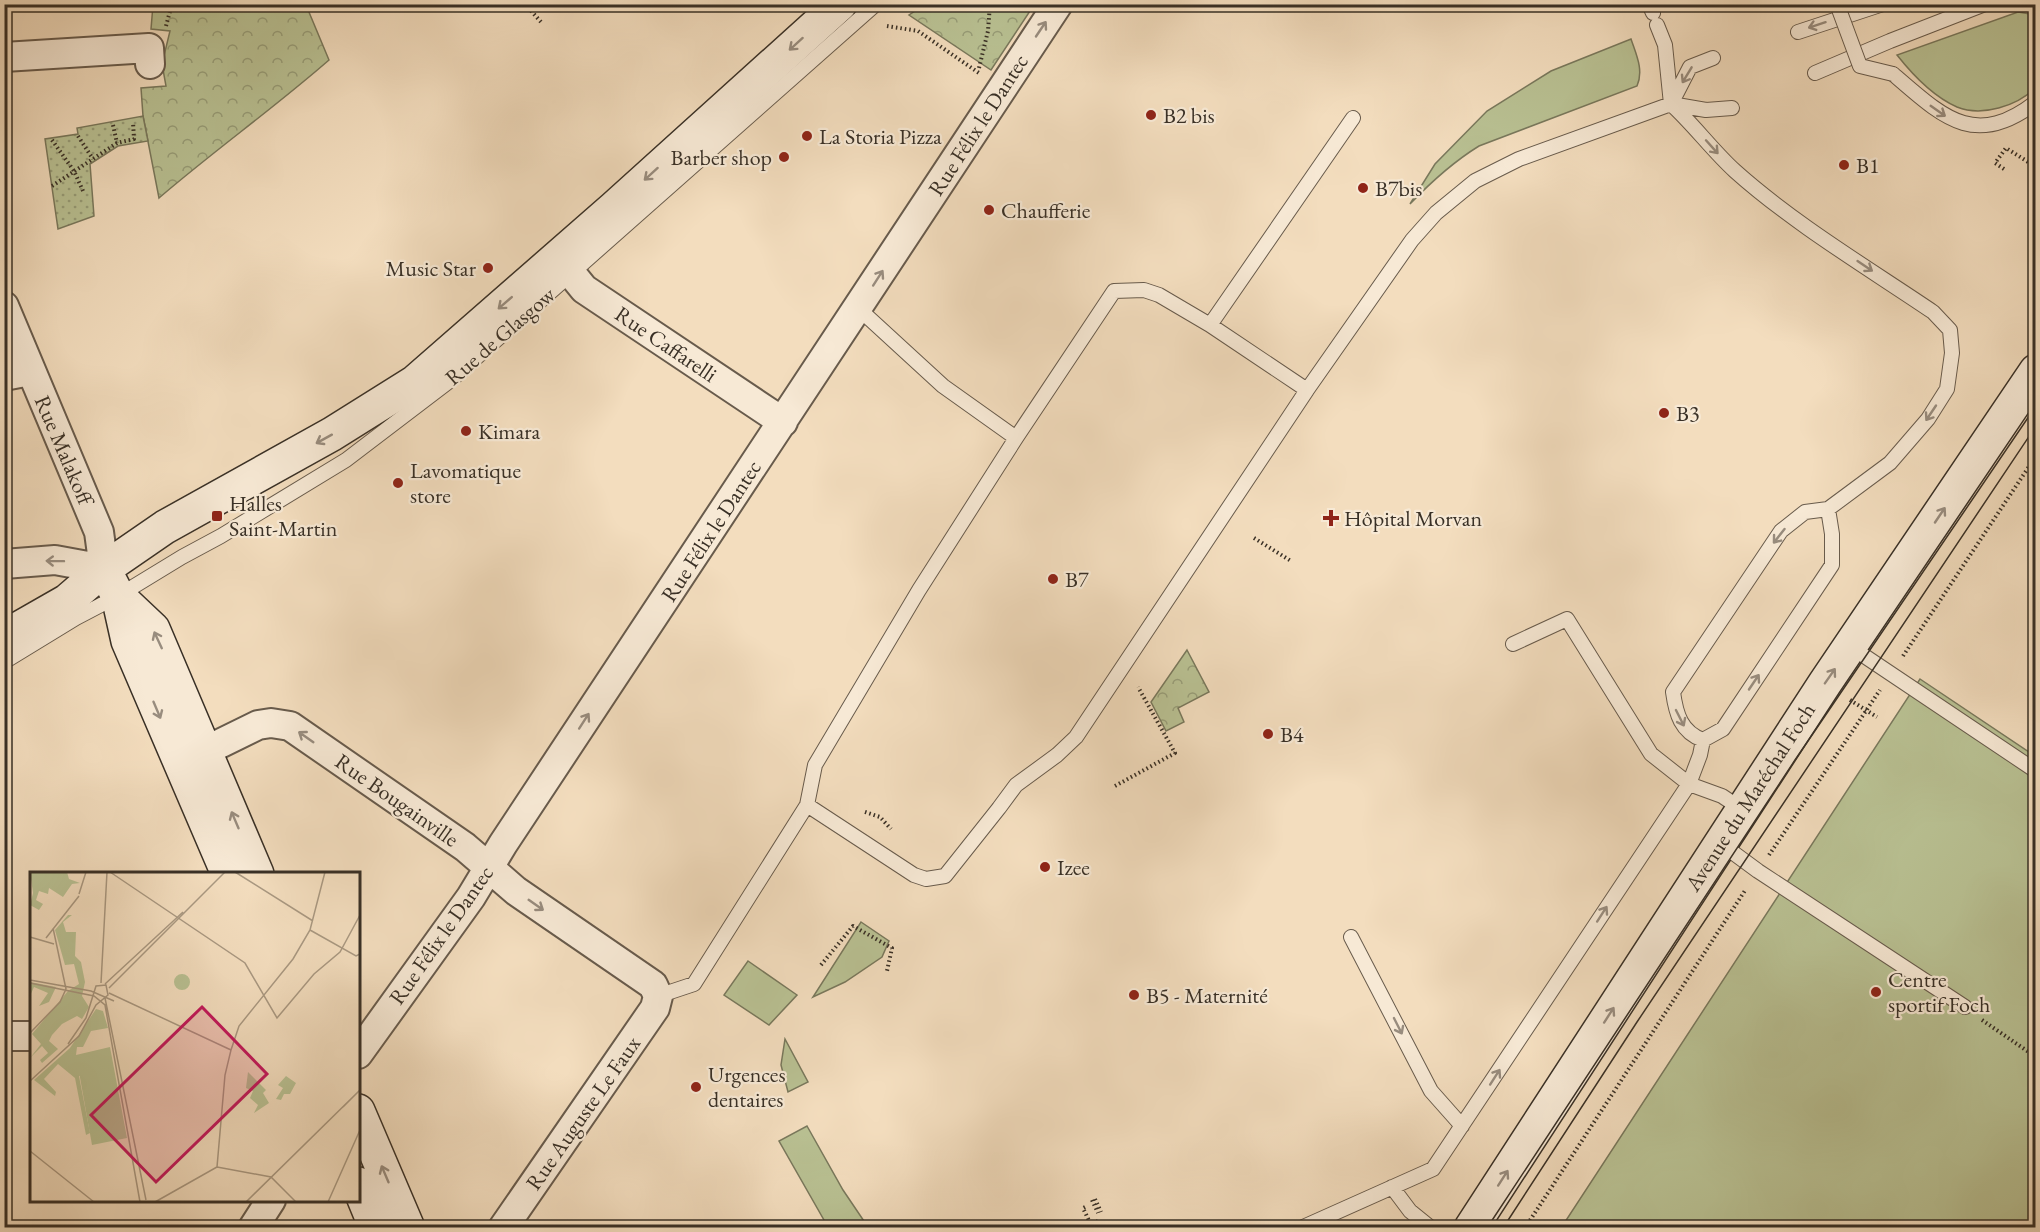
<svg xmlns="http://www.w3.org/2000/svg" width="2040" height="1232" viewBox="0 0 2040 1232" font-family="'EB Garamond',serif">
<defs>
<pattern id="forest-crowns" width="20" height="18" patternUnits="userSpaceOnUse" patternTransform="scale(1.5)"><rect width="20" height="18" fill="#b9c193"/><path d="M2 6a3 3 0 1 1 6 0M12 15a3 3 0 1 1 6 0" fill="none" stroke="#979d78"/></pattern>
<pattern id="garden-dots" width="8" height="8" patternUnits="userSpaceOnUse" patternTransform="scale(1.5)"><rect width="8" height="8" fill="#b9c193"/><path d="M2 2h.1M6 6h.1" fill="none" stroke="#979d78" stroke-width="1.8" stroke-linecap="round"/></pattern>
</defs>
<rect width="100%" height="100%" fill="#f3ddbe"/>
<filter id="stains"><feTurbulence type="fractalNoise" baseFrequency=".00333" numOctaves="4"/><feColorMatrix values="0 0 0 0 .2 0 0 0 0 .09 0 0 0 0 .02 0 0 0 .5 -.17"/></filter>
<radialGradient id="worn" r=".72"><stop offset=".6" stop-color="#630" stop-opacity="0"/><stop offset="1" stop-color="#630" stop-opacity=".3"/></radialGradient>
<path fill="#b9c193" stroke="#79785c" stroke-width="1.5" d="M2018,12l12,2 5,4v70c-18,18 -53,29 -78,19 -23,-10 -45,-33 -60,-52z
M1631,39c5,15 13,31 6,47l-158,60c-26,16 -47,35 -69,58l25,-40 52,-53 64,-40z
M1920,679l115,77v471l-474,1z
M861,922l28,19 -7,16 -37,25 -32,15z
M748,961l49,34 -28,30 -45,-30z
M785,1039l23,43 -20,10 -7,-27z
M807,1126l36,64 25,37h-40l-49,-86z"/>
<path fill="url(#forest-crowns)" stroke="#79785c" stroke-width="1.5" d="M153,5h153l23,55c-55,48 -114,90 -170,138l-16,-82 -2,-28 25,-2 -4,-22 8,-33 -19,-2z
M924,5v-1l110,1 -43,65 -82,-55z
M1187,650l22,42 -31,16 6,14 -18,9 -15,-29z"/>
<path fill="url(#garden-dots)" stroke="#79785c" stroke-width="1.5" d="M143,116l5,25 -30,5 -28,18 4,52 -36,13 -13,-90 33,-5 -1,-6z"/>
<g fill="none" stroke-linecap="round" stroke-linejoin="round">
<g stroke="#685b4c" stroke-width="16">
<path id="lane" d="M1649,4l4,9
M1657,25l8,20 6,59c23,21 41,46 64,67 58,52 133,97 198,141l17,18 2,23 -5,36 -19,30 -38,44 -62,46 -23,3 -24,19 -108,161c3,22 8,40 30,48
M1798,32l85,-28
M1815,73l75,-32 95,-37
M1893,74c49,42 81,76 143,28
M1671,104l19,-37 23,-9
M858,308l85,78 73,52
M1210,325l143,-207
M1513,644l54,-25 84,135 38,30 33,12 21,14
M1851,647l185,124
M4,662l72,-44 42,-22 64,-39 39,-21 125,-76 105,-80 425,-376
M807,805l107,70 12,4 19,-3 54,-68 17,-23 41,-30 19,-18 231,-347 105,-150 24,-27 39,-32 44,-22 152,-55 35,6 26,-2
M1720,843l38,28 207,136
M1351,937l80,154 31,35
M658,996l36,-12 113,-179 8,-40 104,-175 97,-152 98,-147 30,-1 15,5 51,30 97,65
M1392,1187l18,24 21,17
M1301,1228l132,-59 256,-385 11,-29 3,-15 20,-11 109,-164v-31l-4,-25"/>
</g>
<g stroke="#685b4c" stroke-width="32">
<path id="street" d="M4,57l145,-9 1,16
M558,257l26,32 199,133
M4,306l95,226 5,37 -49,-9 -51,4
M4,376l26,-5
M205,751l53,-26 13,-2 19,3 175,121 51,44 137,94 5,11 -3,12 -152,220
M4,1036h28
M358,1054l113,-157 32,-53 555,-840
M253,1228l18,-28"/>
</g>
<g stroke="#393026" stroke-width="36">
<path id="secondary" d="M104,569l14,27 10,45 100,233
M118,596l35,33 104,245
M4,637l63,-36 37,-32 61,-42 167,-93 83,-52 199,-174 226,-204
M358,1111l50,117
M358,1184l18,44
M1471,1228l354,-545 211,-312"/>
</g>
<path stroke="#393026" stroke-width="4" stroke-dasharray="1.5 3" stroke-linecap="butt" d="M525,4l16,18
M166,26l6,-22
M887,26l31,5 61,42
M979,68l9,-37 2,-27
M113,125l4,18
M78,136l15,23
M52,140l22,31 9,20
M2004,169l-9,-6 11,-15 30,19
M52,186l65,-43 17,-4 -1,-17
M1254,538l37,23
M1903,656l133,-200
M1850,700l27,17
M1115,786l60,-33 -37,-66
M865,812l15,5 11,12
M1769,855l111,-165
M821,965l32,-39 39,22 -5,23
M1982,1020l54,37
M1095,1199l6,13
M1092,1200l6,13
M1085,1207l-2,1 8,17
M1085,1228l13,-7
M1525,1228l221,-339"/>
<use href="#lane" stroke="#f7e9d5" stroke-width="14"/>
<use href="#street" stroke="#f7e9d5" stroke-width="28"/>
<use href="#secondary" stroke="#f7e9d5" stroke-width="33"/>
<path stroke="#393026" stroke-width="1.5" d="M1487,1228l308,-468 241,-354
M1503,1228l134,-206 399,-596"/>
<g stroke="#685b4c" stroke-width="16" stroke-linecap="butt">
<path id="lane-bridge" d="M1837,4l23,62 33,8"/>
</g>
<use href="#lane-bridge" stroke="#f7e9d5" stroke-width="14"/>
</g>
<defs><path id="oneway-shaft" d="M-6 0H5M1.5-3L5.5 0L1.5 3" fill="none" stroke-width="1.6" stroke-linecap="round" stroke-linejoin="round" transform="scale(1.5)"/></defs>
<g stroke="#988c7e">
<use href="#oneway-shaft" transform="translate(1817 25) rotate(162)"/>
<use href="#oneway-shaft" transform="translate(1041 29) rotate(-56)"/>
<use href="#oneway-shaft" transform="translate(796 44) rotate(138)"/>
<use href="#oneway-shaft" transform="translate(1687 75) rotate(121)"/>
<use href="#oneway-shaft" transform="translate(1938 111) rotate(35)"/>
<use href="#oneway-shaft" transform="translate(1712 147) rotate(48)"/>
<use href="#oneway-shaft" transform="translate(651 174) rotate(138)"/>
<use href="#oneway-shaft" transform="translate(1865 266) rotate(34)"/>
<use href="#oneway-shaft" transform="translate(878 278) rotate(-57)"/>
<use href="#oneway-shaft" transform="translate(505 303) rotate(139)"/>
<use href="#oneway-shaft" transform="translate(1931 413) rotate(124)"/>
<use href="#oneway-shaft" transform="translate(324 439) rotate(151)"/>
<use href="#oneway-shaft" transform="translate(1940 515) rotate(-56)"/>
<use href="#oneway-shaft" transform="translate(1779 536) rotate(128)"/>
<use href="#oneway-shaft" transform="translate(55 561) rotate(-179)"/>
<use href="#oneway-shaft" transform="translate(158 640) rotate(-115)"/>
<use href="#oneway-shaft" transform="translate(1830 676) rotate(-55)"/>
<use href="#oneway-shaft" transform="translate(1754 682) rotate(-56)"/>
<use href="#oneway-shaft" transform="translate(157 710) rotate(67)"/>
<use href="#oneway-shaft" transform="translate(1680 718) rotate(63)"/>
<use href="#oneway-shaft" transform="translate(584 721) rotate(-57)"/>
<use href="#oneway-shaft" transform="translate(306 737) rotate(-145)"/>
<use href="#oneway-shaft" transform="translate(235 820) rotate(-113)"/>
<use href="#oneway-shaft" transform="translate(536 905) rotate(35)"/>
<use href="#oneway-shaft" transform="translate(1602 914) rotate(-57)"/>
<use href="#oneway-shaft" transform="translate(1609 1015) rotate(-57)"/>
<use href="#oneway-shaft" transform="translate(1398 1026) rotate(63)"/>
<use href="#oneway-shaft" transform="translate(1495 1077) rotate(-57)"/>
<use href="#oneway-shaft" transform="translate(385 1174) rotate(-113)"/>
<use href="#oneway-shaft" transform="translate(1503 1178) rotate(-57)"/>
</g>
<g fill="#8f2418" stroke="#f7e9d5" stroke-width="2">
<circle cx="1151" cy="115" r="6"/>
<circle cx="807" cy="136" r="6"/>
<circle cx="784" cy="157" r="6"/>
<circle cx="1844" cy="165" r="6"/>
<circle cx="1363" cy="188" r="6"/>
<circle cx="989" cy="210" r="6"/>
<circle cx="488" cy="268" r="6"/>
<circle cx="1664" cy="413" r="6"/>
<circle cx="466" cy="431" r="6"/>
<circle cx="398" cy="483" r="6"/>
<rect x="211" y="510" width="12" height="12" rx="3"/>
<path d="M1328 509h6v6h6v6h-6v6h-6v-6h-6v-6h6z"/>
<circle cx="1053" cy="579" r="6"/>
<circle cx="1268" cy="734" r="6"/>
<circle cx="1045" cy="867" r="6"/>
<circle cx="1876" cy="992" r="6"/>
<circle cx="1134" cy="995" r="6"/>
<circle cx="696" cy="1087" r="6"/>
</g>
<g text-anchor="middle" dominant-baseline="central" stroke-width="4.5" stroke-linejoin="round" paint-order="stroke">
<g font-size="22" fill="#393026" stroke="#f7e9d5" text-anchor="start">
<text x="1163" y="115">B2 bis</text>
<text x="819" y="136">La Storia Pizza</text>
<text x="772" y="157" text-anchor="end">Barber shop</text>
<text x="1856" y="165">B1</text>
<text x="1375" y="188">B7bis</text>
<text x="1001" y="210">Chaufferie</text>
<text x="476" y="268" text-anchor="end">Music Star</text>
<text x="1676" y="413">B3</text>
<text x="478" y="431">Kimara</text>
<text x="410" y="470">Lavomatique<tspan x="410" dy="25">store</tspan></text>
<text x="229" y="503">Halles<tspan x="229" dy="25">Saint-Martin</tspan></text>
<text x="1344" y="518">Hôpital Morvan</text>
<text x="1065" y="579">B7</text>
<text x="1280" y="734">B4</text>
<text x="1057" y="867">Izee</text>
<text x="1888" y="979">Centre<tspan x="1888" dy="25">sportif Foch</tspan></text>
<text x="1146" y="995">B5 - Maternité</text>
<text x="708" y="1074">Urgences<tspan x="708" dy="25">dentaires</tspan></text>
</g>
<g font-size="22" fill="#393026" stroke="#f7e9d5">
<text transform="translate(978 125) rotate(-57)">Rue Félix le Dantec</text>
<text transform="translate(500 336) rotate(-41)">Rue de Glasgow</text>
<text transform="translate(666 344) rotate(34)">Rue Caffarelli</text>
<text transform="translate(64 450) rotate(67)">Rue Malakoff</text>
<text transform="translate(711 531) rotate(-57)">Rue Félix le Dantec</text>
<text transform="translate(1750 797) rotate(-57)">Avenue du Maréchal Foch</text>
<text transform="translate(397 800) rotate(35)">Rue Bougainville</text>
<text transform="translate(441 935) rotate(-55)">Rue Félix le Dantec</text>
<text transform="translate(583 1113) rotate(-55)">Rue Auguste Le Faux</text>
</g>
</g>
<g transform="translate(30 872)">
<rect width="330" height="330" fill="#f3ddbe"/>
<path d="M80,175l17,91 -35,7 -16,-90z" fill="#b9c193"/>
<path d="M0,0h37l2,7 11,4 -8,1 -9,13 -14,-9 -1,6 -9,-3 -3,9 7,4 -4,6 -9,-5 3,-12zM38,43h4l-9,7 3,10h10l-1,24 6,6 4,20 -3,14 7,11 -7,12 -5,-3 -15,8 -10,11 -3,6 9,8 -16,14 -2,-3 8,-7 -6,-7 -12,12 11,-14 -9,-10 36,-43 11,-7 -5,-20 -9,1 -10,-35zM144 110a8 8 0 1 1 16 0a8 8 0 1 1-16 0ZM0,110l26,5 -7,15 -10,4 9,-13 -14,-6 -4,9zM66,137l7,2 5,17 -17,3 -8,16h-6l-1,8 8,6 -1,14 -4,1 11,57 -4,2 -11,-57 -17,-14 -14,15 12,13 -1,4 -21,-16 36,-32zM218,200l18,18 -3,3 6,10 -15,10 4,-8 -8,-7 3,-7 -7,-3zM256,204l10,7 -6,11h-6l-3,6 -5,-1 7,-11 -5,-3z" fill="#b9c193"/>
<path fill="none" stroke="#a99881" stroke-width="1.5" d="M80,0l135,91 32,55 37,-44 26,-22 20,-37M205,0l78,49M49,22l7,-22M280,58l46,26 4,-2M0,65l24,7M16,66l33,-42M0,108l61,11 23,10M0,111l64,13 11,9 35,197M71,111l6,-111M75,112l78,-72M79,116l116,-116M79,121l122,57 -6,25 -8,92 -62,35M75,126l41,202M0,161l30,-31 6,-13 -13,-61M201,178l8,-24 54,-67 17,-29 15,-58M0,209l49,-45 17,-31 12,-10 -2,-10 -10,1 -10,32 -18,26M313,235l17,-17M0,279l64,51M187,295l54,10 25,25M216,330l114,-112M298,330l32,-72"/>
<path fill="#c2185b" fill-opacity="0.15" stroke="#c2185b" stroke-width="3" d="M172,135l65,67 -111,108 -65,-67z"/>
<rect width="330" height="330" fill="none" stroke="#393026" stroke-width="3"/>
</g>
<rect width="2040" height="1232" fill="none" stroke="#f3ddbe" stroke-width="24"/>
<rect x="6" y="6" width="2028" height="1220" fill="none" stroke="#393026" stroke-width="3"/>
<rect x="12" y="12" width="2016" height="1208" fill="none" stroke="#393026" stroke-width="1.5"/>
<rect width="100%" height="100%" filter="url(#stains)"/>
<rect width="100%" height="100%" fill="url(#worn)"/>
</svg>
